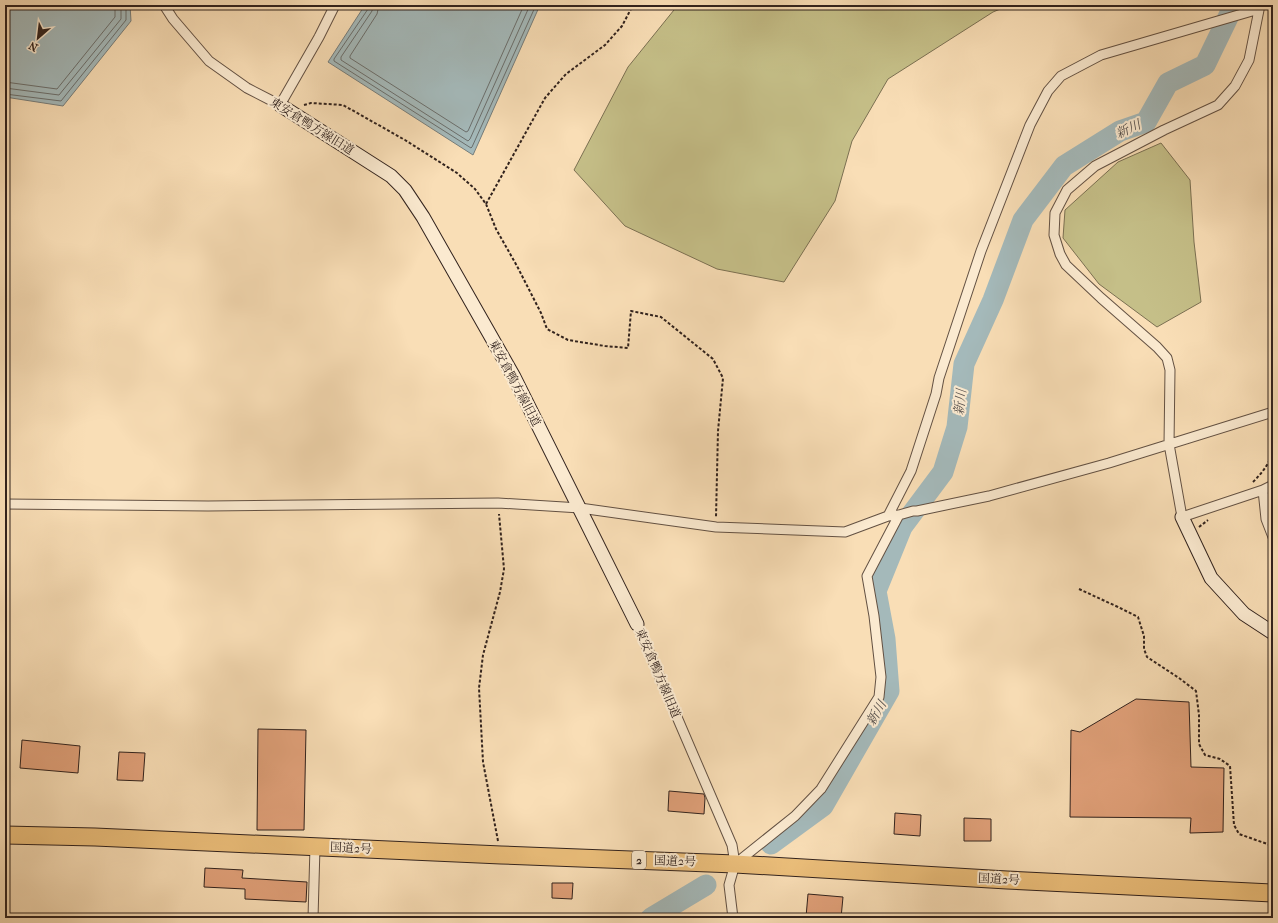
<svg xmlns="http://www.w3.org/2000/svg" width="1278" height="923" viewBox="0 0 1278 923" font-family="'IM FELL French Canon','Noto Serif JP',serif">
<rect width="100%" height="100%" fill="#f9deb6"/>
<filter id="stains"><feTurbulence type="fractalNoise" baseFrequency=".005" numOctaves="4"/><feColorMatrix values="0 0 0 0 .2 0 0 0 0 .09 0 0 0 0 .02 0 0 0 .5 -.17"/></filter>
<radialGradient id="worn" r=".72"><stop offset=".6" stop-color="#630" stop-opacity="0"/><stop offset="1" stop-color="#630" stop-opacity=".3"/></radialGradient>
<path fill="#c5bf88" stroke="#7b7052" d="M678,5h332l-17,7 -105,67 -36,62 -17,60 -51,81 -67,-13 -92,-43 -51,-56 54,-103z
M1161,143l29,37 4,62 7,60 -44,25 -58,-43 -36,-46 2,-28 53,-48z"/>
<path fill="#a4b9ba" stroke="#767d7b" d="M5,5h125l1,16 -68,85 -58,-9z
M365,5h175l-67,150 -145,-93z"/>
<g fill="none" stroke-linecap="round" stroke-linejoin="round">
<path stroke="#6a6e6c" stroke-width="1" d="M368,5v4l-34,50v2l137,87 1,-1 64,-142
M373,5l-1,6 -31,46v3l127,81 2,-2 60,-134
M379,5l-2,9 -27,42v2l116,74 2,-1 56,-126
M5,82l52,7 58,-72v-12
M5,88l54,7 62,-76v-14
M5,94l56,7 65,-81v-15"/>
<path stroke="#a4b9ba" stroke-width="21" d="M771,844l52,-38 66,-115 -4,-52 -9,-48 26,-64 41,-55 14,-45 7,-63 29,-64 30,-80 41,-54 56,-35 26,-9 22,-39 37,-18 29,-60
M651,918l55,-33"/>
</g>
<path fill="#e1a17a" stroke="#31221d" d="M1136,699l53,3 2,65 33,1 -1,64 -33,1 1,-15 -121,-1 1,-87 9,2z
M258,729l48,1 -2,100h-47z
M22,740l58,6 -2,27 -58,-5z
M119,752l26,1 -2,28 -26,-1z
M669,791l35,3 1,4 -1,16 -36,-3z
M895,813l26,2 -1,21 -26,-2z
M964,818l27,1v22h-27z
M205,868l38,2 -1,8 65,4 -1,20 -61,-3v-10l-41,-2z
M552,883h21l-1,16 -20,-1z
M808,894l35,3 -2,21 -35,-1z"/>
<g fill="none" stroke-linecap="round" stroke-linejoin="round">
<g stroke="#635143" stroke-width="11">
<path id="street" d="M164,5l9,14 36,42 38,27 33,17 39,-68 16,-32
M1260,5l-11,55 -14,26 -17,19 -54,25 -69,36 -28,24 -12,23 -1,22 6,19 6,11 35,33 56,49 10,11 3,12 -1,74 13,73 81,-27
M1273,485l-10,5 3,29 7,18
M5,504l203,2 290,-3 82,5 136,19 129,5 43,-16 11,-1 14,-4h4l72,-15 120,-33 164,-51
M888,516l23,-45 25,-77 3,-16 42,-127 49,-126 18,-34 13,-15 40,-21 158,-46
M637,624l95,221 3,19
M313,918l2,-71
M733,918l-4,-33 6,-21 60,-48 26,-27 58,-92 2,-20 -7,-61 -7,-40 32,-61"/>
</g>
<g stroke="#31221d" stroke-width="15">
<path id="secondary" d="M280,105l111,71 14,14 18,27 91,160 123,247
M1182,517l29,61 33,36 29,19"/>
</g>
<g stroke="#31221d" stroke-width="19">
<path id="highway" d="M5,835l90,2 406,18 234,9 272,16 266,13"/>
</g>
<path stroke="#31221d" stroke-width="2" stroke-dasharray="3 2" stroke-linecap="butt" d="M304,105l7,-2 32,2 62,35 52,33 18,16 11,15 10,25 21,37 24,47 6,16 21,11 37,6 23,2 3,-37 30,6 52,42 10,19 -5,53 -2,86
M486,204l59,-106 21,-24 39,-29 17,-19 11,-21
M1253,482c9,-9 16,-18 20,-30
M1199,527l9,-7
M1079,589l39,18 20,10 6,19v13l3,8 32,21 17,13 3,24v29l6,11 15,4 10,7 4,59 5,9 34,12
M498,841l-15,-79 -4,-74 4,-33 17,-63 4,-23 -5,-55"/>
<use href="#street" stroke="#fbead0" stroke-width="9"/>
<use href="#secondary" stroke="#fbead0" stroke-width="13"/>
<use href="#highway" stroke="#ecbf7b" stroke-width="17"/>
</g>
<g text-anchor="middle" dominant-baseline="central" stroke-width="4" stroke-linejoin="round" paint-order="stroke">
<rect fill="#fbead0" stroke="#6e5e53" stroke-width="1" x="632" y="851" width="14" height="18" rx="3"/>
<g font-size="11" font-weight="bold" fill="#31221d">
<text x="639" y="860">2</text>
</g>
<g font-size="12" fill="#31221d" stroke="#fbead0">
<text transform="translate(312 126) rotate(32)">東安倉鴨方線旧道</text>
<text transform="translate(515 383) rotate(62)">東安倉鴨方線旧道</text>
<text transform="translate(658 673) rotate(67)">東安倉鴨方線旧道</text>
<text transform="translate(351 848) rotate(3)">国道2号</text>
<text transform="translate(675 861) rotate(2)">国道2号</text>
<text transform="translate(999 879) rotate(3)">国道2号</text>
</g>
<g font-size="13" font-style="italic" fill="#544f4c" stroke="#fbead0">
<text transform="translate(1128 129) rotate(-24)">新川</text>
<text transform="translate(960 402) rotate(-84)">新川</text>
<text transform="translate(876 713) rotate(-60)">新川</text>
</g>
</g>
<rect width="1278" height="923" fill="none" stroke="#f9deb6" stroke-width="20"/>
<rect x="6" y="6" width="1266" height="911" fill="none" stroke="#31221d" stroke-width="2"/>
<rect x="10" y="10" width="1258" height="903" fill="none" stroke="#31221d"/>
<g transform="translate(38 38) rotate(208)" stroke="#fbead0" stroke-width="3" paint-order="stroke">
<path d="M0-3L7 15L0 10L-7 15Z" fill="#31221d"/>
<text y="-6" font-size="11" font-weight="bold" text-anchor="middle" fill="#31221d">N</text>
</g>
<rect width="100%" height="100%" filter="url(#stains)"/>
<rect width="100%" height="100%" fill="url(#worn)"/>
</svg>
